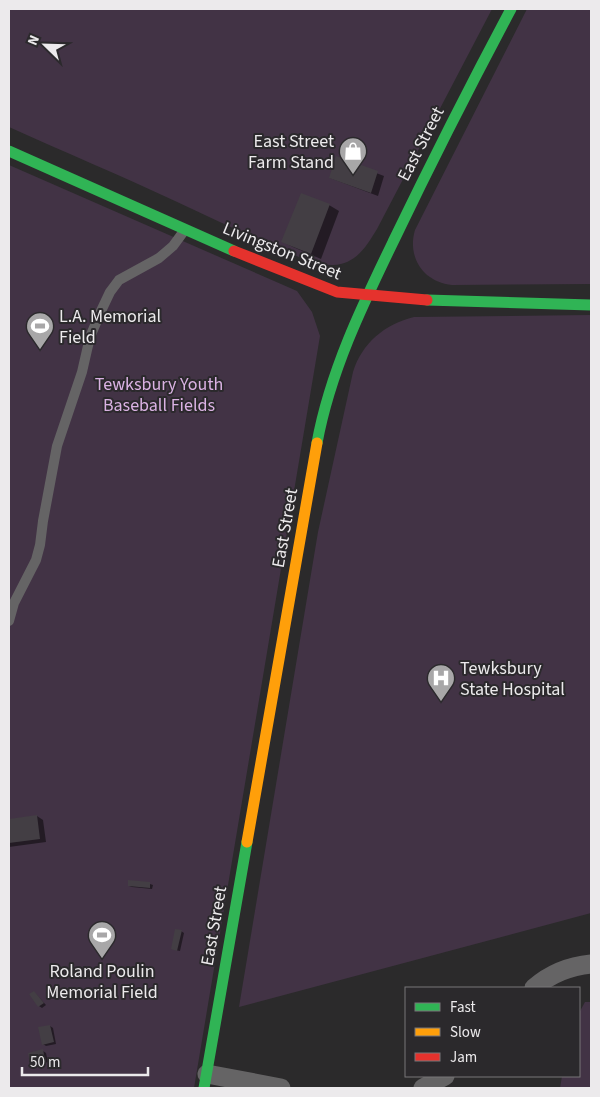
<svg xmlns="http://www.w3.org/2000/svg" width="600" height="1097" viewBox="0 0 600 1097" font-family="'Source Sans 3',sans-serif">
<rect width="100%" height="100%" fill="#2b2a2b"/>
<path fill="#423345" d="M9,9h483l-115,220c-11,18 -21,35 -44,36 -22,1 -54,-18 -75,-26 -28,-12 -55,-25 -83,-38 -55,-26 -111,-49 -166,-74z
M527,9h64v275l-139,1c-29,-3 -45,-28 -37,-55z
M9,165l288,126 15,21 8,24 -126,752h-185z
M591,315v598l-352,94 79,-475 35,-160c9,-29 32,-48 61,-55z
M585,1002h6v86h-31l2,-12h17v-63z"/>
<path fill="#0007" d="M337,158l47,18 -6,20 -48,-18z
M329,205l10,6 -18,48 -28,-12 -10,-5z
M37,816l6,4 3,22 -37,5v-27z
M150,884l3,1 -1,4 -20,-2 -3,-1z
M181,931l3,2 -4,18 -5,-1z
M34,992l12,13 -4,3 -3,-2z
M50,1026l3,2 3,16 -10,2 -3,-2z
M43,1051l3,2 2,9 -13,3 -3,-2z"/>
<path fill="#433e44" d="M336,156l42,15 -7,22 -42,-15z
M301,193l29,11 -19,50 -30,-12z
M37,815l3,24 -31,4v-24z
M128,880l22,2v6l-22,-2z
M175,929l7,1 -5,21 -6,-2z
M34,991l10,12 -6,4 -9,-13z
M50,1025l4,17 -12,3 -4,-18z
M43,1049l2,11 -15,4 -2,-11z"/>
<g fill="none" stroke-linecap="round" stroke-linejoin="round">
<path stroke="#656465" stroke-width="10" d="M9,621l5,-18 22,-43 4,-15 3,-24 14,-75 25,-74 8,-35 11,-26 9,-19 9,-12 40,-22 14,-12 11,-15"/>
<path stroke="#656465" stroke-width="19" d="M534,988c16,-14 36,-22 57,-24
M207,1074l74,14
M423,1088l22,-12"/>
<path stroke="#30b455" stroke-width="11" d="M9,151l225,100
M427,300l164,5
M317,443c13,-71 45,-137 76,-201 38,-79 77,-156 118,-233
M204,1088l43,-246"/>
<path stroke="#ff9f0a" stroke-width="11" d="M247,842l70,-399"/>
<path stroke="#e5322d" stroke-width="11" d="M234,251l103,41 90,8"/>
</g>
<defs>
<g id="shop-pin" transform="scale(1.4375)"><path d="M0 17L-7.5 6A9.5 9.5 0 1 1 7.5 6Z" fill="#a8a7a8" stroke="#2b292c"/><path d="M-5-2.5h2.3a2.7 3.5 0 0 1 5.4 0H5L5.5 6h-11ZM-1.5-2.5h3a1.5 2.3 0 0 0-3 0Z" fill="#fff"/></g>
<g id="stadium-pin" transform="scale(1.4375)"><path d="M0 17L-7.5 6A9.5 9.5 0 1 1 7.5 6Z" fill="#a8a7a8" stroke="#2b292c"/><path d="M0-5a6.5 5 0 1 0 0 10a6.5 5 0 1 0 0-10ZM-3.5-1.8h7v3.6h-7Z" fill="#fff"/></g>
<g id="hospital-pin" transform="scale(1.4375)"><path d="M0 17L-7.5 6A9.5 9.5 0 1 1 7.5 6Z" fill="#a8a7a8" stroke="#2b292c"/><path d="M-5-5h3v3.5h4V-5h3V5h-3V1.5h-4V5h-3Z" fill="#fff"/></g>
</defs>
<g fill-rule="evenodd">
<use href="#shop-pin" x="353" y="151"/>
<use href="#stadium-pin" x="40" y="326"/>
<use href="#hospital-pin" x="441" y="678"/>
<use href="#stadium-pin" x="102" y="935"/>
</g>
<g text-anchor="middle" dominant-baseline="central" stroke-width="4" stroke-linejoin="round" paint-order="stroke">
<g font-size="18" fill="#eceaec" stroke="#2b292c" text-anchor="start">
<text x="334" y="141" text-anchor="end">East Street<tspan x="334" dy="21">Farm Stand</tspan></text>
<text x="59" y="316">L.A. Memorial<tspan x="59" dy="21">Field</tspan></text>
<text x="460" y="668">Tewksbury<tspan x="460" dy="21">State Hospital</tspan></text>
<text x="102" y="971" text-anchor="middle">Roland Poulin<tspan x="102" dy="21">Memorial Field</tspan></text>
</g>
<g font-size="18" fill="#eceaec" stroke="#2b292c">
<text transform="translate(421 144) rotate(-63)">East Street</text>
<text transform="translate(282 251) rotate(22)">Livingston Street</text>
<text transform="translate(285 528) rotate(-80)">East Street</text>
<text transform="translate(214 926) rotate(-80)">East Street</text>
</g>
<g font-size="18" fill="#dab2e3" stroke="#2b292c">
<text x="159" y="384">Tewksbury Youth<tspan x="159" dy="21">Baseball Fields</tspan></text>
</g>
</g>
<rect width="600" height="1097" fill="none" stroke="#eceaec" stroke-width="20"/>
<rect x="405" y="987" width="175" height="90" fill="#2b292c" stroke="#787679"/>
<rect x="415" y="1003" width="25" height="8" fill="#30b455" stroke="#787679"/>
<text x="450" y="1012" font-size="15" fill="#eceaec">Fast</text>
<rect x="415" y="1028" width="25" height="8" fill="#ff9f0a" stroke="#787679"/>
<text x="450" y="1037" font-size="15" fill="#eceaec">Slow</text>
<rect x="415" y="1053" width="25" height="8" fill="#e5322d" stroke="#787679"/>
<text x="450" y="1062" font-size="15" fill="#eceaec">Jam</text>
<g transform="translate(45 45) rotate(293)" stroke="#2b292c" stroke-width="4" paint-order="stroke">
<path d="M0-4L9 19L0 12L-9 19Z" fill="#eceaec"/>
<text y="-8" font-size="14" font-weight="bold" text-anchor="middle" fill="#eceaec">N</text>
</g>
<path d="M22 1067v8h126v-8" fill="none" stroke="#eceaec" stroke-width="2.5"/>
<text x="30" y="1067" font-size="15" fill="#eceaec" stroke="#2b292c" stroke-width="4" paint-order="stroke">50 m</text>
</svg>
